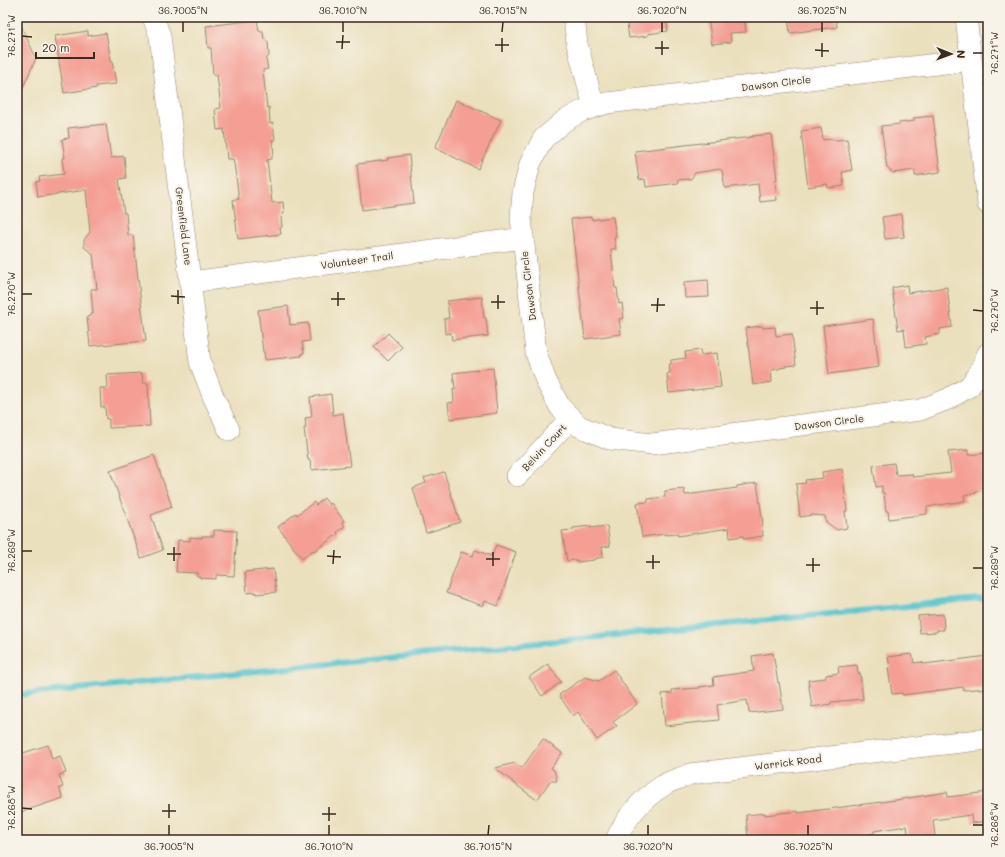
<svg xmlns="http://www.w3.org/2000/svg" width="1005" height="857" viewBox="0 0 1005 857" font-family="Mali,sans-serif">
<rect width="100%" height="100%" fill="#f7f3e8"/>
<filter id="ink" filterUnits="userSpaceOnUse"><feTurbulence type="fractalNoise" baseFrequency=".025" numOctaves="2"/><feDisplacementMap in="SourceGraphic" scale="8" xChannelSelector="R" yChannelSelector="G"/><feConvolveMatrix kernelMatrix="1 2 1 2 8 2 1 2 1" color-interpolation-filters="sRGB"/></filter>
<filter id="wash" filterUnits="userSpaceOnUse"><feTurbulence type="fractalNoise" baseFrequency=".012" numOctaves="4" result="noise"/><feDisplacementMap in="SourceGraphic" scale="16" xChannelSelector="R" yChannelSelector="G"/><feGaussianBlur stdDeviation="0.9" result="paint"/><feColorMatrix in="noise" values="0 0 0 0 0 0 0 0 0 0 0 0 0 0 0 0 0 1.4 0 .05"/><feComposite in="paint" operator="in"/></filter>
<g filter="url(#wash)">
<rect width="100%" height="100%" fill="#ebe0bd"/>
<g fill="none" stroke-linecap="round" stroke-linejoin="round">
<path stroke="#58c5d0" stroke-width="6" d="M17,695l971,-97"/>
</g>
<g id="blocks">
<path fill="#f59f94" d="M17,17l19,41 -19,43z
M626,17h40l2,14 -20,3v2l-19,2z
M708,17h36l2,15 -16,1 1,9 -19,2z
M788,17h48l1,10 -47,6z
M257,20l2,11h4l1,8 4,3 1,14 -3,3 2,10 -5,1 4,38 2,-1 1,17 3,-1 2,17h-3l2,13 -2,2v4l-5,1 5,43 11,-1 1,11 -3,4 1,10 -2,1 1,6 -43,5 -5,-39 6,-1 -5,-36 -1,-4h-6l-3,-30 -7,1 -2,-21 6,-1 -4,-33h-4l-2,-27h-3l-2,-22z
M88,31v5l18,-3 5,28h1l4,23 -20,2 1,2 -33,5 -9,-57z
M456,100l45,20 -23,49 -43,-21z
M933,116l7,56 -25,4v-6l-22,3 -6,-5 -6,-42 19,-2 -1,-1 15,-2v-3z
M106,124l5,34 13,-2 2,22 -7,1 5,34h2l2,22h5l6,52 7,54 -56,5 -3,-29 3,-1v-2h3l-2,-25h6l-4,-35 -9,-7v-7l6,-8 -4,-42 -48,7 -2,-15 4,-1 -1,-4 25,-3 -2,-16h3l-3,-19 7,-1 -1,-10z
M821,128l2,12 9,-1v1h5l10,-1 5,31 -10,2 2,14 -16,2 -1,-4 -19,3 -7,-56z
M771,134l6,45 -2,1 2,20 -17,2 -2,-18 -33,4 -3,-18h-1l-1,-1 -25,4 -4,6 -14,1 1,3 -32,4 -1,-8 -6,1 -4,-29 117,-14v-1z
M409,155l5,48 -52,7 -5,-46 31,-4 -1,-2z
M901,214l3,23 -19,2 -3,-22z
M591,217l1,3 21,-3 3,20 -2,1 2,11h-5l4,39h2l2,16 3,-1 2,15 -5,1 2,15 -36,5 -14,-120z
M708,280l1,17 -24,1 -1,-16z
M907,285l1,8 39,-6 5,40 -12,2v5l-15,3 1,7 -20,3 -2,-18 -6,1 -6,-42z
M482,297l2,21h2l2,18 -36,4 -1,-7 -6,1 -1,-15 5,-1 -2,-17z
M288,306l2,19 18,-2 2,18 -8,1 2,11 -3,1 1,2 -37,4 -1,-8h-1l-5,-42z
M873,319l6,48 -50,7 -6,-48z
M762,326l1,2 12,-1 1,9 16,-2 4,31 -11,1 1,1 -7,1v1l-8,1 1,12 -19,3 -7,-57z
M388,333l14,14 -14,14 -14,-14z
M700,350l1,5 16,-2 4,34 -52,6 -2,-19 3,-1 -1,-8 2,-1v-4l15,-2 -1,-6z
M493,368l4,45 -47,6 -2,-16 6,-1 -1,-13h2l-2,-16z
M142,373l1,10h5l2,43 -41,2v-9h-3l-1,-12h-4l-1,-19h8l-1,-13z
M331,394l2,21 10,-2 7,53 -39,4 -1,-10h-2l-4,-32h2l-1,-10 7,-1 -2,-20z
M968,450v5l18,-2v3h2v34l-12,1v2l-12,2 1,6 -38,6v7l-38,5 -1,-8h-2l-2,-18h-2v-7l-6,1 -3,-21 21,-3 2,12 16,-1 1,3 38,-4 -3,-21z
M154,455l18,52 -21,8 12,35 -22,8 -31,-87z
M842,469l5,42h-2l2,17 -10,2 -11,-8 -1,-6 -13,-1 -12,2 -4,-33 10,-1 -1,-3 18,-2 -1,-6z
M444,472l16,50 -34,11 -13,-45 13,-5 -2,-5z
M757,483l6,41h-1l1,12 -19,3 -1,-3 -13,2 -1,-10 -51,8 -1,-2 -11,1v-1l-24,3 -5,-34 11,-1v-3l17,-2v-6l19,-2 1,6 52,-7v-2z
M324,498l5,7 2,-2 13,18 -2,1 3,4 -8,6 1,2 -24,17 -1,-1 -11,9 -24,-32 18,-14 1,2 17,-13 2,3z
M590,526v2l17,-2 3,20 -8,1 1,10 -9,2v1l-17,2v-2l-10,1 -5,-30 11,-1v-2z
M214,530l23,1 -3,45 -18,-1v4l-16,-1v-1l-3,-1v-3l-21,-1 2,-32 12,1v-4l12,1v-2h12z
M496,545l20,7 -18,54 -13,-5 -2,5 -37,-13 15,-41 12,4 2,-6 17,6z
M273,569l3,23 -20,2v-2l-9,1 -2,-21z
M943,614l1,16h-7v2l-17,1 -2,-17z
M773,653l5,30 1,-1 4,27 -34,4 -2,-13 -30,5 2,15 -54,6 -3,-32 10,-1v-3l28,-2 -1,-1 15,-2 -1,-8 41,-6 -2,-15z
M912,654l2,9 8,-1 2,2 64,-8v32l-25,2v-3l-60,8 -1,-2 -10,1 -4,-26h2l-2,-11z
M548,664l13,18 -19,14 -13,-19z
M857,665l1,9 2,-1 3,26 -32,3v2l-19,3 -4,-27 18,-2v-3l13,-2 -1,-6z
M614,670l23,34 -24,18 4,4 -20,14 -19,-28 -5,4 -14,-21 26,-18 14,4z
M543,739l19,14 -11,15 3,2 3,11h-7l-13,19 -25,-18v-1l-17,-13 20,-5 7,5z
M48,745l4,14 8,-3 6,17 -7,2 4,12 -4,1 4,10 -42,14 -4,-13v-44z
M947,792l1,5 40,-5v29l-16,2 -1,-8 -38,5 2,16 -26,3 -2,-13 -33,5v2l-13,2 1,5h-114l-2,-25 19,-2v2l33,-4v2l98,-13z"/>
</g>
</g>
<g filter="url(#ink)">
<use href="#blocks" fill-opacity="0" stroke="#93856e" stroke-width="1"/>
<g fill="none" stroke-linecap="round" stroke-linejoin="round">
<g stroke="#93856e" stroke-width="22">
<path id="minor" d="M153,17l7,19 40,326 13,34 16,34
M574,17l3,27 17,63
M966,17l22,187
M971,60l-364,43 -25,8 -18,10 -21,18 -13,25 -7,28 -2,26 15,135 10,28 14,26 19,19 31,13 42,5 268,-34 28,-11 22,-13 12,-19 6,-14
M191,282l332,-44
M517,476l54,-58
M616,840c10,-23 27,-42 48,-55 8,-5 18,-7 26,-11l173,-21 125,-14"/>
</g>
<use href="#minor" stroke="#fff" stroke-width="21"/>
</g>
</g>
<path fill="none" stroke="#3b2a1e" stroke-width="1.5" d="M183,32v-10M343,32v-10M502,32l1,-10M662,32v-10M822,32v-10M22,36l10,1M336,42h14M495,45h14M655,48h14M342,49l1,-14M815,50l14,1M502,52v-14M973,53h10M662,55v-14M822,57v-14M22,294h10M171,296l14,1M331,299h14M491,302h14M178,304v-14M651,305h14M338,306v-14M810,308h14M498,309v-14M973,310l10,1M657,312l1,-14M817,315v-14M22,551h10M167,554h14M327,556l14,1M486,559h14M174,561v-14M646,562h14M333,564l1,-14M806,565h14M493,566v-14M973,568h10M653,569v-14M813,572v-14M22,808l10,1M162,811h14M322,814h14M169,818v-14M329,821v-14M973,825h10M169,835v-10M329,835v-10M488,835l1,-10M648,835v-10M808,835v-10"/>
<g text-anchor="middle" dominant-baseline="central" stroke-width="4" stroke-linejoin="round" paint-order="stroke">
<g font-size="10" fill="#3b2a1e" stroke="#f7f3e8">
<text transform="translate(776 83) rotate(-7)">Dawson Circle</text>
<text transform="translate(184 226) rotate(83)">Greenfield Lane</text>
<text transform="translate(357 260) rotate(-8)">Volunteer Trail</text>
<text transform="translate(528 286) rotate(-97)">Dawson Circle</text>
<text transform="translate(829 422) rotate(-7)">Dawson Circle</text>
<text transform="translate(544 447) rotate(-47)">Belvin Court</text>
<text transform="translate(788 762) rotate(-7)">Warrick Road</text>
</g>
</g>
<rect width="1005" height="857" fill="none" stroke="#f7f3e8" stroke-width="44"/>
<g transform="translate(951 54) rotate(91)" stroke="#f7f3e8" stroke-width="3" paint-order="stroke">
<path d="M0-3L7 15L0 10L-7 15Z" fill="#3b2a1e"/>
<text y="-6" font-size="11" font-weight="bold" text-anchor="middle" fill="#3b2a1e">N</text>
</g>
<path d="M36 52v6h58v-6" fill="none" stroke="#3b2a1e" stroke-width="2"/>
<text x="42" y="52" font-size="12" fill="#3b2a1e" stroke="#f7f3e8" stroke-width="3" paint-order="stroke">20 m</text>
<rect x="22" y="22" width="961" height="813" fill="none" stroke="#3b2a1e" stroke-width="1.5"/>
<g font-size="10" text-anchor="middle" fill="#3b2a1e">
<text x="183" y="14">36.7005°N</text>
<text x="343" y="14">36.7010°N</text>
<text x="503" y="14">36.7015°N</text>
<text x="662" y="14">36.7020°N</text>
<text x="822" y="14">36.7025°N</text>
<text transform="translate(11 36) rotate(-90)" y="4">76.271°W</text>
<text transform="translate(994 53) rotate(-90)" y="4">76.271°W</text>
<text transform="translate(11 294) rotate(-90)" y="4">76.270°W</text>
<text transform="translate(994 311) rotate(-90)" y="4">76.270°W</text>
<text transform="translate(11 551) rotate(-90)" y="4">76.269°W</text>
<text transform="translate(994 568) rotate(-90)" y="4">76.269°W</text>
<text transform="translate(11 808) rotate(-90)" y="4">76.268°W</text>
<text transform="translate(994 825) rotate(-90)" y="4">76.268°W</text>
<text x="169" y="850">36.7005°N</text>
<text x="329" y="850">36.7010°N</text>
<text x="488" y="850">36.7015°N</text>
<text x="648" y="850">36.7020°N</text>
<text x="808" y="850">36.7025°N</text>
</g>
</svg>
